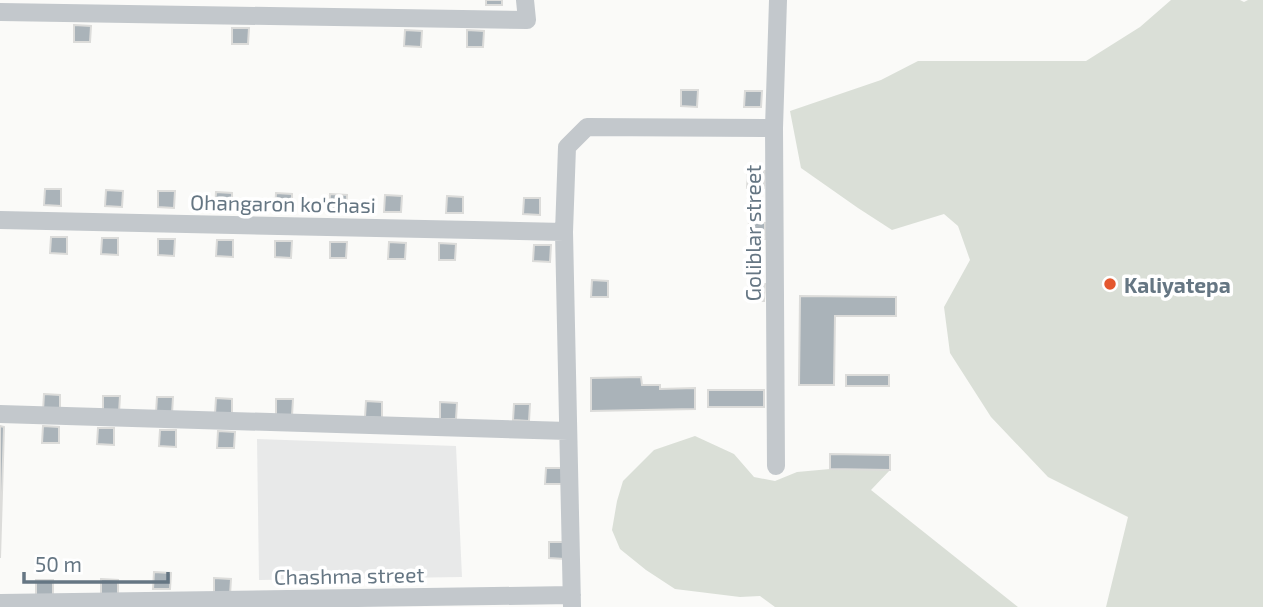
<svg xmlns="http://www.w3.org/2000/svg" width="1263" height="607" viewBox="0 0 1263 607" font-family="'Exo 2',sans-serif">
<rect width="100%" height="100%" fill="#fafaf8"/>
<path fill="#e8e9e9" d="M257,439l199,7 6,131 -203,3z"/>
<path fill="#dadfd7" d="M1171,0h69l4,2 4,-2h15v607h-157l22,-90 -80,-40 -57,-60 -41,-64 -6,-46 26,-47 -12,-34 -14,-12 -52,16 -34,-22 -57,-40 -11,-57 91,-31 37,-19h168l54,-34z
M695,436l39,18 20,23 21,4 22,-9 33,-3 60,1 -19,20 147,117h-243l-15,-11 -20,1 -65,-8 -29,-19 -26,-21 -8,-19 5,-29 6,-20 31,-31z"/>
<path fill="#aab3b9" stroke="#dcdcda" stroke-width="2" d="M486,0h16v5h-16z
M74,25l17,1 -1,16h-16z
M232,28h17l-1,16h-16z
M405,30l17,1 -1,16 -17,-1z
M467,30l17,1 -1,16h-16z
M681,90h17l-1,17 -16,-1z
M745,91h17l-1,16h-17z
M748,171h17l-1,17h-17z
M45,189h16v17l-17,-1z
M106,190l17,1 -1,16 -17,-1z
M158,191h17l-1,17 -16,-1z
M216,192l16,1v16h-17z
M276,193l16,1v16h-17z
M330,194l17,1 -1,16h-17z
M385,195l17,1 -1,16h-17z
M447,196l16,1v16h-17z
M524,198h16v17l-17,-1z
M749,222l16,1v16l-17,-1z
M51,237h16v17l-17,-1z
M102,238h16v17l-17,-1z
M158,239h17l-1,17 -16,-1z
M217,240h16v17l-17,-1z
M275,241h17l-1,17 -16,-1z
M330,242h17l-1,16h-16z
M389,242l17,1 -1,16h-17z
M439,243l17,1 -1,16h-16z
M534,245h17l-1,17 -17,-1z
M592,280l16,1v16h-17z
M748,284h17l-1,17 -16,-1z
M800,296l96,1v19h-61l-1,69h-35z
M846,375h43v11h-43z
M641,377l1,8h18v4l35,-1v21l-104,2v-33z
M708,390h56v17h-56z
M44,394l16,1v16h-17z
M103,396h17l-1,17 -16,-1z
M157,397h16l-1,17 -16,-1z
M216,398l16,1v16l-17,-1z
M276,399h17l-1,17 -16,-1z
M366,401l16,1v16l-17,-1z
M440,402l17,1 -1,16h-16z
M514,404h16l-1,17 -16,-1z
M0,426l4,1 -4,131z
M43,426l16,1v16h-17z
M98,428h16v17l-17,-1z
M160,430h16v17l-17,-1z
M218,431l17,1 -1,16h-17z
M830,454l60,1v15l-60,-1z
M546,468h16v16h-17z
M549,542h17l-1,17 -16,-1z
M154,572l17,1 -1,16h-17z
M214,578l17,1 -1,16h-16z
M101,579l17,1v16l-17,-1z
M36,580h17v16h-17z"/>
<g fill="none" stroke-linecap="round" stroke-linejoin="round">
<path stroke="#c3c8cc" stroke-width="18" d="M0,12l527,8 -2,-20
M0,220l564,12
M0,414l568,17
M776,466l-2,-338 4,-128
M0,603l572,-8
M572,607l-8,-375 3,-85 20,-20 187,1"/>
</g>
<circle fill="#e4572e" stroke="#fff" stroke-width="2.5" cx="1110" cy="284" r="7"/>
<g text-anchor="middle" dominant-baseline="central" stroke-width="7" stroke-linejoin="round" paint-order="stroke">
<g font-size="21" fill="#657683" stroke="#fff">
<text transform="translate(283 203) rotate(1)">Ohangaron ko'chasi</text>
<text transform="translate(752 233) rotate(-90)">Goliblar street</text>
<text transform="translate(349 575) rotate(-1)">Chashma street</text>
</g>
<g font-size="21" font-weight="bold" fill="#657683" stroke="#fff" text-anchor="start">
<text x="1124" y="284">Kaliyatepa</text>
</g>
</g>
<path d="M24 572v10h144v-10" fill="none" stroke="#657683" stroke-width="3.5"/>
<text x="35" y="572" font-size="21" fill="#657683" stroke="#ffffff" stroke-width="5" paint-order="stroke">50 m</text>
</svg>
